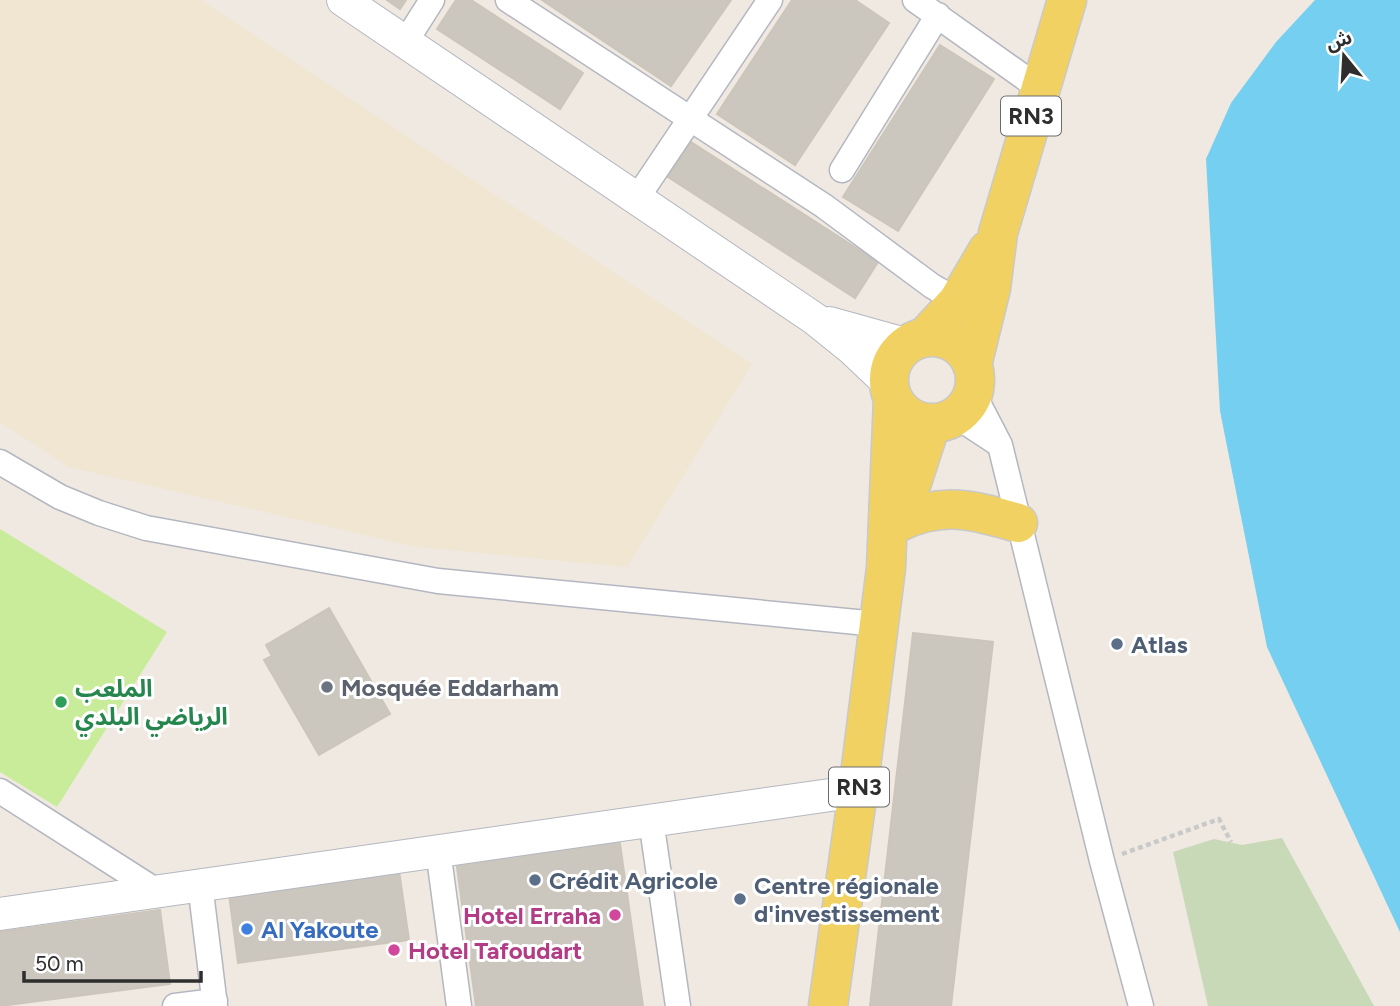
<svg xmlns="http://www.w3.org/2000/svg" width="1400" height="1006" viewBox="0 0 1400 1006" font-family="Figtree,'Noto Sans Arabic',sans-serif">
<rect width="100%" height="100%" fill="#efe9e1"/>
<path fill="#f0e6d1" d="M0,0h201l551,364 -125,203 -210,-20 -348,-80 -69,-45z"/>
<path fill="#c8d9b8" d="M1282,838l92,168h-166l-35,-154 41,-13 28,6z"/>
<path fill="#c9ec9a" d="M0,529l167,103 -110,175 -57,-35z"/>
<path fill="#75cff0" d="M1315,0h85v932l-133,-285 -47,-236 -14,-252 25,-56 45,-61z"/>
<path fill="#cbc7bf" stroke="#cbc5ba" stroke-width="2" d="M387,0h19l-6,9z
M456,0h15l112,73 -23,36 -123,-80z
M542,0h189l-60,86z
M792,0h63l34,23 -94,142 -78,-51z
M940,45l54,34 -96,152 -55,-34z
M691,142l187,120 -23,36 -187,-121z
M329,608l61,106 -71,41 -55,-95 8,-4 -6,-11z
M913,633l80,9 -42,364h-81z
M619,837l24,169h-167l-20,-146z
M399,871l10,69 -171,23 -9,-69z
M160,910l10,74 -170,22v-74z"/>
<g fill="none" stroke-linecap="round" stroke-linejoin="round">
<g stroke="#b4b7c1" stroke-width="27">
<path id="minor" d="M508,0l316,206 108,80 26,15
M915,0l124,88
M406,41l26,-41
M842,170l96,-155
M637,198l133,-198
M973,393l27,52 102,416 39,145
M956,416l44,29
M0,462l60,35 39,16 47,15 292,53 439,43
M0,791l155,99
M651,820l27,186
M438,850l21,156
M200,884l15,122
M175,1006l40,-5"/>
</g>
<g stroke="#b4b7c1" stroke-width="34">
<path id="tertiary" d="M343,0l472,319 36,29 38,36
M829,323l79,22
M0,914l858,-123"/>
</g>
<g stroke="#c9c9c9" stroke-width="41">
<path id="primary" d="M889 380a43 43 0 1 1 86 0a43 43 0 1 1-86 0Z
M924,338l34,-37 30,-51
M972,365l19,-77 7,-55 69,-233
M900,519l31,-95
M899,522c43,-21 76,-12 119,1
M828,1006l30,-215 28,-223 7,-170"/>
</g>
<path stroke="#c9c9c9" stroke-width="4.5" stroke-dasharray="5 3.5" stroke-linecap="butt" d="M1122,854l97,-35 12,23"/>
<use href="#minor" stroke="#fff" stroke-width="24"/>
<use href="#tertiary" stroke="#fff" stroke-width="32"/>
<use href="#primary" stroke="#f2d163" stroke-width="38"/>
</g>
<g fill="#5c6f8a" stroke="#fff" stroke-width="2.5">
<circle cx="1117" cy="644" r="7"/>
<circle cx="535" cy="880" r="7"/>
<circle cx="740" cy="899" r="7"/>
</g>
<circle fill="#6b7280" stroke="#fff" stroke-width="2.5" cx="327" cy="687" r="7"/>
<circle fill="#2e9e5b" stroke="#fff" stroke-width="2.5" cx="61" cy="702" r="7"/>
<g fill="#d1479c" stroke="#fff" stroke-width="2.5">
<circle cx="615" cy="915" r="7"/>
<circle cx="394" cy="950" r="7"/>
</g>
<circle fill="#3f7fe0" stroke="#fff" stroke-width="2.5" cx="247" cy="929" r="7"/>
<g text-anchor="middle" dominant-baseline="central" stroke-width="6" stroke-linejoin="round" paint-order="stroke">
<g fill="#fff" stroke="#6d6d6d" stroke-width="2">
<rect x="1001" y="96.5" width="60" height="39" rx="5"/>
<rect x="829" y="767.5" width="60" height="39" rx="5"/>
</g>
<g font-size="23" font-weight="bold" fill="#2e2e2e">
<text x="1031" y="116">RN3</text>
<text x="859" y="787">RN3</text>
</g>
<g font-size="24" font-weight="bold" fill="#4e5e75" stroke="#fff" text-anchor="start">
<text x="1131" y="644">Atlas</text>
<text x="549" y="880">Crédit Agricole</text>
<text x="754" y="885">Centre régionale<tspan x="754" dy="28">d'investissement</tspan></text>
</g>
<g font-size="24" font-weight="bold" fill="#5b616d" stroke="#fff" text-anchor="start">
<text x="341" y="687">Mosquée Eddarham</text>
</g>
<g font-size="24" font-weight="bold" fill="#27864d" stroke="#fff" text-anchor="start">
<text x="75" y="688">الملعب<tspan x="75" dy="28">الرياضي البلدي</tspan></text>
</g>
<g font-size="24" font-weight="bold" fill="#b23c85" stroke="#fff" text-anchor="end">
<text x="601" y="915">Hotel Erraha</text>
<text x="408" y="950" text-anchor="start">Hotel Tafoudart</text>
</g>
<g font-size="24" font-weight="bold" fill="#366cbe" stroke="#fff" text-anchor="start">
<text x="261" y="929">Al Yakoute</text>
</g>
</g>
<g transform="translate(1344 56) rotate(342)" stroke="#ffffff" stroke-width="5" paint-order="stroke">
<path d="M0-5L12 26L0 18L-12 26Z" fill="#2e2e2e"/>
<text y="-10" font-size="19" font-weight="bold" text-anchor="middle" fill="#2e2e2e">ش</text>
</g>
<path d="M24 971v10h177v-10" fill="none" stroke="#2e2e2e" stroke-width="3.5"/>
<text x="35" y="971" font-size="21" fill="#2e2e2e" stroke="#ffffff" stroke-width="5" paint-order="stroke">50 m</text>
</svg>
